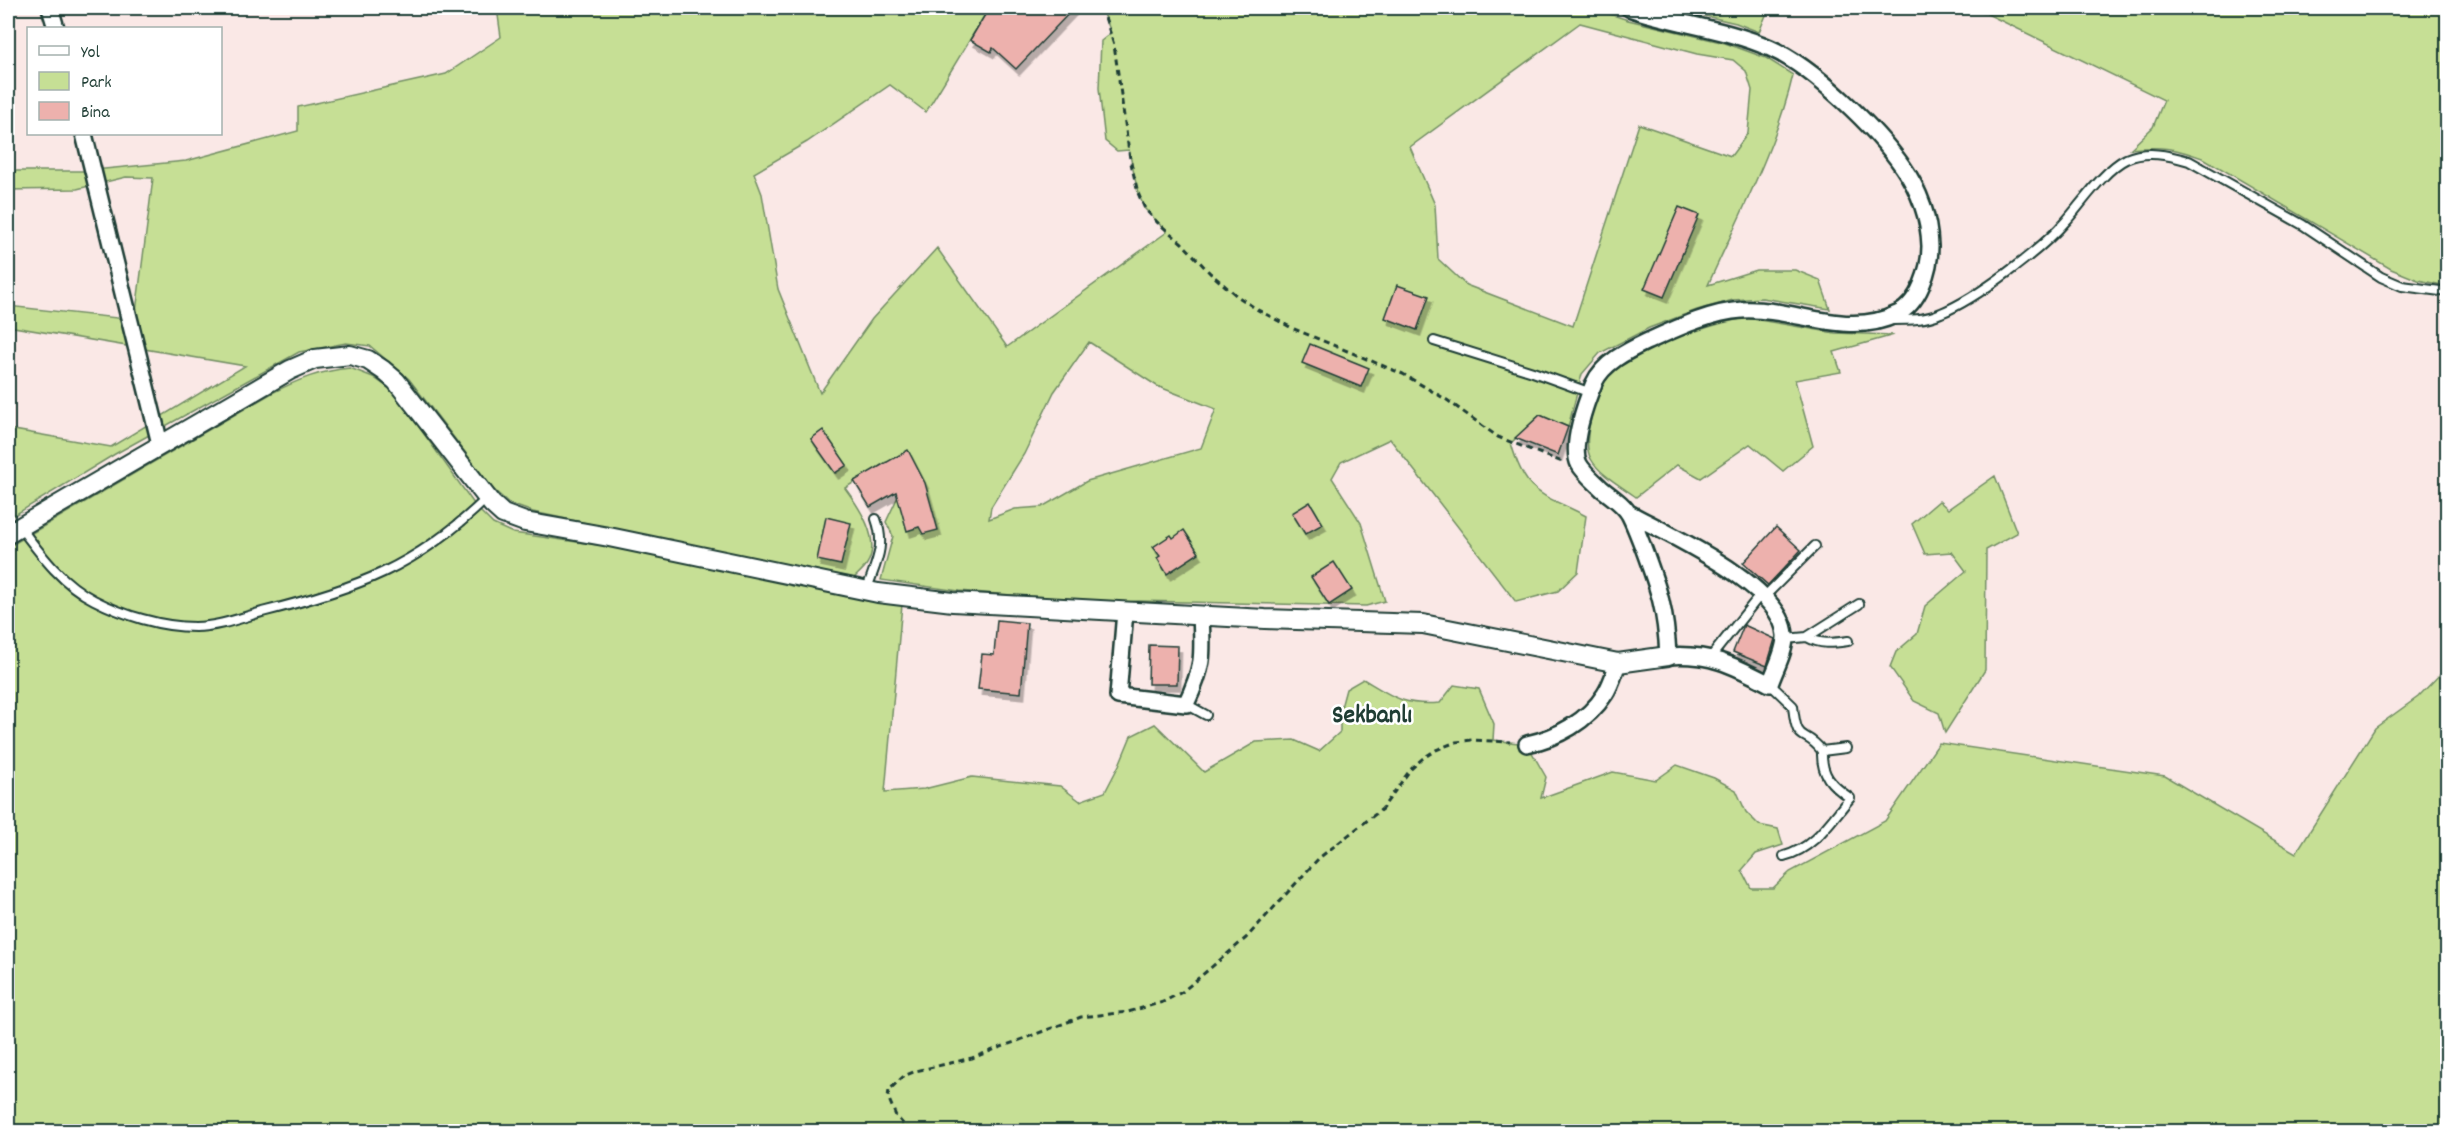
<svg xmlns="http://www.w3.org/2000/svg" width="2455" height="1139" viewBox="0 0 2455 1139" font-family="Dekko,sans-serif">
<defs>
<filter id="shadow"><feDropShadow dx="3.5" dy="6" stdDeviation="0" flood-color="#0004"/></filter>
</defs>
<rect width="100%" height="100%" fill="#fae8e6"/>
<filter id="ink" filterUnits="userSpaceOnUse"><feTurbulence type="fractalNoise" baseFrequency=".0167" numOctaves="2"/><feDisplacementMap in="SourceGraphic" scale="12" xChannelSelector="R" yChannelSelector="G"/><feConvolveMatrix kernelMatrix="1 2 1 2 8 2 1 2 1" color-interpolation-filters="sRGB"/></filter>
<g filter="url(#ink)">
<path fill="#c6df95" stroke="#728e64" stroke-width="1.5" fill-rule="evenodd" d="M497,8h492l-63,104 -36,-27 -83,57 -53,31 8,21 16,95 42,104 52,-74 65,-71 70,99 160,-115 -22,-23 -7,-16 -9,-43 -12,1 -12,-10 -6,-53 2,-47 10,-8 -9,-25h490l36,12 97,23 41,15 27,17c-16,70 -56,145 -85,210l48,-15h39l25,10 10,29 -68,-11 -29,2 -36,10 -48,18 -49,25 -18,21 -14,53 -28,-12 -29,28c15,54 31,50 75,73l-8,56 -20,19 -42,11 -126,-163 -49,23 -9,16 29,45 24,78 -19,5 -228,-5 -22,2 -157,-12 -78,-11 12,-44 -7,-14 15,-32 -15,-28 -41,26c14,19 37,52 22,76 -3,5 -9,10 -13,14l-321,-66 -23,-8 -16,-14 -85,-111 -39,-33 -24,-3 -47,9 -184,102 -107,65v-90l103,18 134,-81 -237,-40v-20l127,14 18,-142 -27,-1 -49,12 -69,1v-19h76l102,-10 112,-30v-24l148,-33 55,-37zM1580,23l117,31 36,6 13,11 6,19 -4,43 -17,23 -92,-32 -66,202 -107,-41 -28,-26 -3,-54 -25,-58zM1089,342l68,44 59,23 -15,39 -114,33 -45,26 -27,2 -26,10 2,-12 33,-53 30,-62zM822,431l25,34 -11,8 -25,-34z
M1671,8h98l-10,24 -23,-9z
M1975,8h472v278l-29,-6 -27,-11 -186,-110c-30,-11 -42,-13 -75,-10l23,-22 11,-27z
M1747,318l88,15 59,2 -60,17 7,20 -46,8 18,66 -30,25 -33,-27 -49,34 -24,-13 -41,32c-15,-11 -36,-22 -45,-38 -6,-10 -3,-30 0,-41 3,-11 5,-26 11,-35 22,-31 108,-60 145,-65z
M350,368l23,9 21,15 83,116 16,16 20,9 142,20 247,51 -17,188 39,-3 48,-12 88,9 20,15 25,-9 14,-27 12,-29 24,-12 49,48 52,-30 38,-2 25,11 21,-19v-21l6,-22 17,-10c30,18 40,27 77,24l14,-18 25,4 15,35 -1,16 34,4 19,33 -5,21 72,-26 43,8 21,-15 37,13 22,12 10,22 13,13 19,4 5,16 -27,9 -14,16 9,18h22l17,-16 95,-51 54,-78 226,33 131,77 79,-125 43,-31 29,-30v464h-2439v-584l264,-154c28,-14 47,-22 78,-25z
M1995,476l22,57 -31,17 -1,120 -40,63 -6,-20 -25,-12 -24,-34 6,-15 21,-18 8,-28 41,-35 -14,-19 -27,2 -13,-30 27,-23 9,8z"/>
<path fill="#edb1ad" stroke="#1f3d34" stroke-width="1.5" filter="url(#shadow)" d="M989,8h85l-58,61 -23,-21 -2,4 -21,-12z
M1679,207l20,8 -35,82 -20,-8z
M1397,285l32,11 -12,34 -32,-12z
M1310,344l59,24 -8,19 -59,-24z
M1540,415l28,12 -10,28 -43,-17z
M823,430l24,35 -12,8 -24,-34z
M908,450l17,33 13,47 -15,4 -4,-7 -12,4 -11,-39 -26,15 -16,-26z
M1310,502l13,22 -18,10 -13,-21z
M826,517l25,6 -10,42 -24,-5z
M1776,527l25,23 -33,35 -25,-22z
M1184,530l15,23 -32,21 -10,-16 3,-2 -7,-9 18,-12 2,3z
M1334,562l18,28 -23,15 -18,-28z
M997,620l30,3 -6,70 -43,-4 4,-35 12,1z
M1744,625l31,14 -8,27 -34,-14z
M1149,645l29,1 -1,38h-29z"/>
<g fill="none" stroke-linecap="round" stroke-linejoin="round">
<g stroke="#1f3d34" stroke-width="12">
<path id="service" d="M1892,320c17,0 34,0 49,-7 35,-14 100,-63 125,-92 16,-18 39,-52 60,-62 21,-9 42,-4 63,2l114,64 78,52 21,9 46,6
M1434,341l99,31 58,21
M20,527c21,28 42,57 74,73 29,15 67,27 101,27 22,0 46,-9 67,-15 93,-23 155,-45 225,-114
M867,589c9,-27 19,-42 9,-70
M1764,597l51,-51
M1807,637c14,8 26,6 41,4
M1785,639l22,-2 52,-33
M1710,658l51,-64
M1770,684l23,22c4,41 11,21 29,45l24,-3
M1186,704l20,11
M1784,856c31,-8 46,-35 66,-58 -19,-13 -29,-23 -28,-47"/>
</g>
<g stroke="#1f3d34" stroke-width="20">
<path id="minor" d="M50,8l6,20
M1629,8c45,16 96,20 141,40 43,19 106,80 133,119 16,23 26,51 27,79 0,23 -11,58 -33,68 -50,25 -103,-7 -155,-4 -32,2 -67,19 -96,32 -19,9 -43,21 -52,41 -8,19 -24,63 -15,81 5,9 15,17 23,25 9,7 23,16 28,27 5,10 9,21 13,31 16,43 23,63 25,109 43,-3 65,9 102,28 5,-15 16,-34 15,-49 -3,-50 -116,-100 -156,-122
M84,134l76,310
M1125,611l-7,85 68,8c18,-38 17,-48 15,-89
M1527,744c30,-6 61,-23 78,-50 6,-9 9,-20 13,-31"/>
</g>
<g stroke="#1f3d34" stroke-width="22">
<path id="tertiary" d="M8,534l282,-164 25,-11 35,-4 18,5 15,10 13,11 96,123 11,10 22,8 84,15 269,56 75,9 312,17 158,5 195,39 50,-7"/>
</g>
<path stroke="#1f3d34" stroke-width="3" stroke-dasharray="6 4.5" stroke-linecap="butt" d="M1102,8l12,37 16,114 8,34 7,16 12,13 25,21 28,30 27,23 21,14 36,19 109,45 44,26 51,37 64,25
M910,1132l-14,-16 -8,-19 1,-7 15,-14 12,-5 56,-13 109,-41 47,-5 35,-10 19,-10 64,-54 73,-80 63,-49 28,-39 12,-11 14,-9 20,-8 16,-2 38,2"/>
<use href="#service" stroke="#fff" stroke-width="8"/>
<use href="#minor" stroke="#fff" stroke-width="15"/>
<use href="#tertiary" stroke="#fff" stroke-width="18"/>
</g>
</g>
<g text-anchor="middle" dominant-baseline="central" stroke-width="5" stroke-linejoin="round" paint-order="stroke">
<g font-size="26" font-weight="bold" fill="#1f3d34" stroke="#fff">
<text x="1372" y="716">Sekbanlı</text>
</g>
</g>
<rect width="2455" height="1139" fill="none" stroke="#fff" stroke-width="30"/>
<rect x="15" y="15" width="2425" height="1109" fill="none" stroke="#1f3d34" stroke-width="2" filter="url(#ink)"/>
<rect x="27" y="27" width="195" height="108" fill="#ffffff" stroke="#a5b1ae" stroke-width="1.5"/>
<rect x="39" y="46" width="30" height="9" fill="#ffffff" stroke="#a5b1ae" stroke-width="1.5"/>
<text x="81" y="57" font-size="18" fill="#1f3d34">Yol</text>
<rect x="39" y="72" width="30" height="18" fill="#c6df95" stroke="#a5b1ae" stroke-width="1.5"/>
<text x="81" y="87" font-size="18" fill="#1f3d34">Park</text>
<rect x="39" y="102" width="30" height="18" fill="#edb1ad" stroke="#a5b1ae" stroke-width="1.5"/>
<text x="81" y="117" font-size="18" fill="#1f3d34">Bina</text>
</svg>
